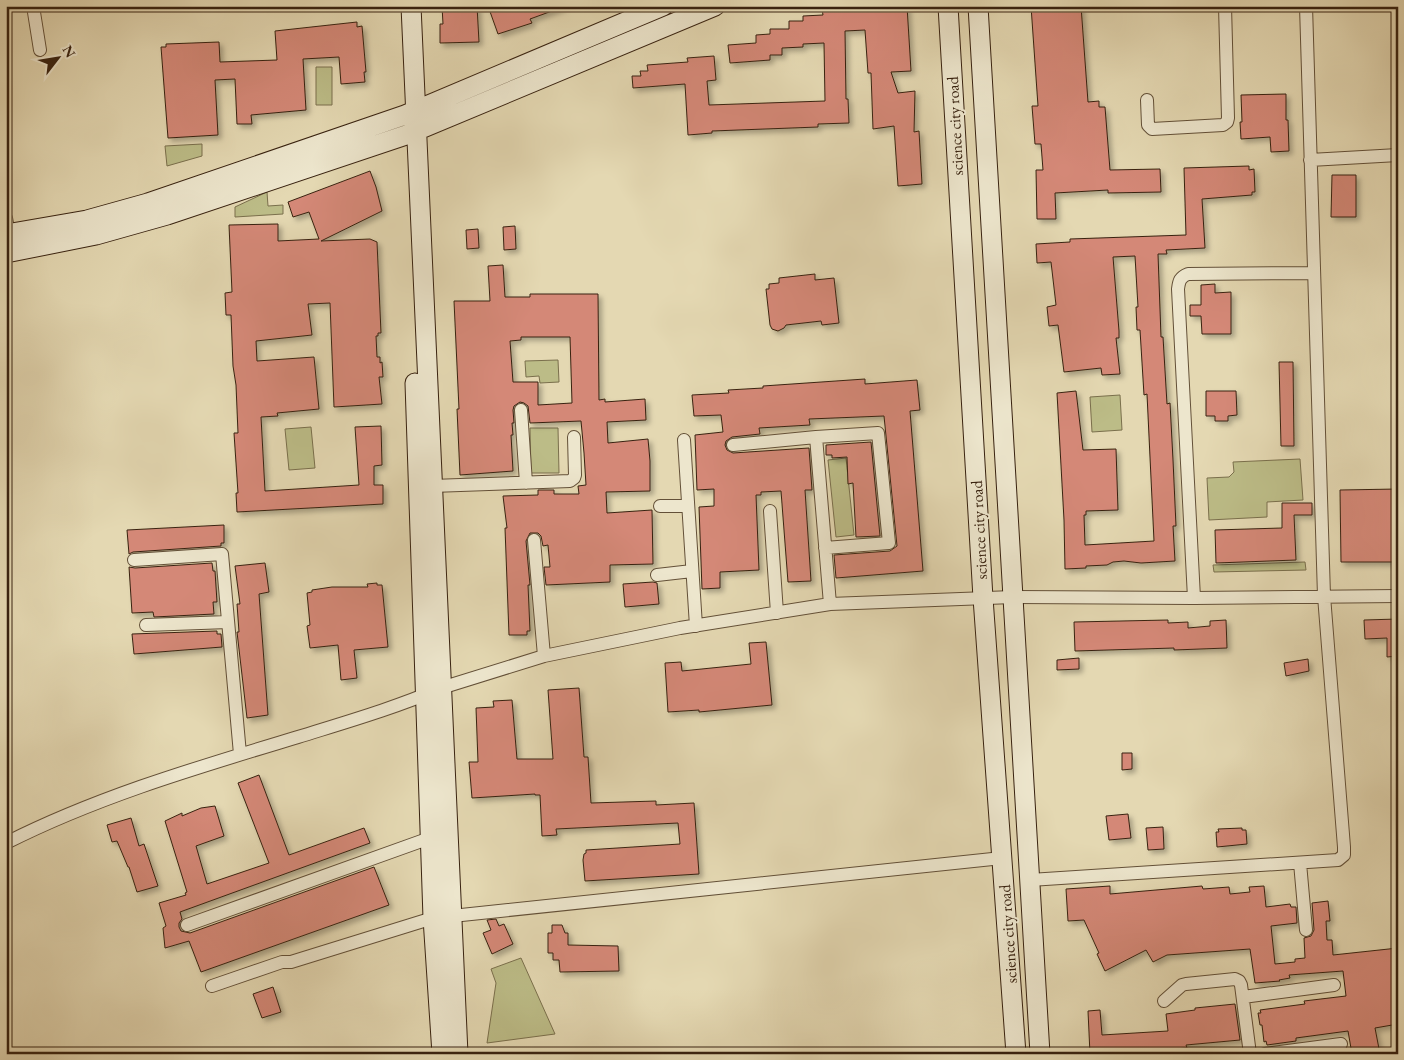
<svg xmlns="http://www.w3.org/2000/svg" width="1404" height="1060" viewBox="0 0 1404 1060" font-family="'EB Garamond',serif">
<defs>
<filter id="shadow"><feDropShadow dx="3.5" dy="3.5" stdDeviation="2.5" flood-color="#0004"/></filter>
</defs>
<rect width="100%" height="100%" fill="#e4d8b2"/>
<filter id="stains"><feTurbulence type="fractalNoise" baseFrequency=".004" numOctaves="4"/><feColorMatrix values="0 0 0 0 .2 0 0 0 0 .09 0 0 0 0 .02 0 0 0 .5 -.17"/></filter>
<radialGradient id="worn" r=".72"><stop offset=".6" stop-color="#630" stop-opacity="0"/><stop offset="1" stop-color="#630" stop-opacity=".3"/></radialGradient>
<path fill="#bcbc87" stroke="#7a6f4c" d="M316,67h16v38h-16z
M202,144v12l-35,10 -2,-20z
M267,192l1,14 15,-1v9l-48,3v-10z
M558,360l1,22 -19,1 -1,-7 -13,1 -1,-16z
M1120,395l2,35 -30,2 -2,-35z
M311,427l4,41 -26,2 -4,-41z
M530,428h28l1,45h-28z
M846,458l8,77 -18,2 -8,-77z
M1300,459l3,41 -36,2v15l-58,3 -2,-42 22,-1 5,-5 -1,-10z
M1305,562l1,8 -92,2 -1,-7z
M521,958l34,76 -68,9 9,-60 -5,-14z"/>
<path fill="#d48877" stroke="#382210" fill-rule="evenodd" filter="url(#shadow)" d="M442,6h35l2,36 -39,1v-19h3z
M488,6h75v1l-33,12 2,4 -34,11z
M836,6h71l4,65 -20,1 7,21 17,-2 -1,41 5,-1 3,53 -24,2 -4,-60 -21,3 -2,-56h-3l-3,-43 -20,1 1,68h2l1,24 -31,1v3l-106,4v2l-24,2 -3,-51 -52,4 -1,-12h9l-1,-5h8l-1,-6 41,-3 -1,-4 27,-2 2,24 -9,1 2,24 116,-4 -1,-58 -21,1v3l-21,1v7h-12v5l-40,3 -2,-18 28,-2v-8l14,-1v-5h19v-8h14v-5l20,-1 -1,-6h14z
M1031,6h50l7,96 11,-1v6h6l5,63 50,-1 1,23 -53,1v-3l-53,3 1,26h-19l-1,-49h7l-2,-26h-6l-3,-38h6z
M357,22v5l5,-1 4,46h-2l1,10 -24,2 -2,-27 -36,2 3,51 -55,5 1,9h-15l-2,-45 -20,1 3,55 -50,3 -7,-91h5v-3l53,-2 1,20 57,-2 -2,-29z
M1286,94v26h2l1,31 -18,1 -1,-15 -29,2 -1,-17h2l-1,-27z
M1249,166v4l5,-1 1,23h-3v3l-50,4 3,49 -39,2 1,4h-9l3,83h2l4,67 3,-1 3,57 3,66h-3l2,35 -34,2 -17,-2 -11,1 -6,3 -21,1v2l-21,1 -1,-49 -7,-127 19,-2 7,59 33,-1 2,61 -32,1v4h-2l1,30 69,-4 -7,-147 -3,1 -4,-65h-3l-1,-23h2l-3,-51 -22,1 6,74v7h-3l4,36 -18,1 -1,-7 -37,4 -6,-47 -9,1 -2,-19 9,-2 -5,-43 -14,1 -1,-19 34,-2v-3l116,-4 -2,-67z
M370,171l6,16 6,24 -61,30 49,-2 7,3 4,91h-3v3h-2l1,21h3v6l2,-1 1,15h-4l3,27 -48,3 -4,-104 -22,1 4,31 -56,6 1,20 57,-4 5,52 -42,4 1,3 -17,1 4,74 94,-6 -4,-58 26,-1 1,39 -8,1v19h9v19l-146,8 -1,-19h2l-4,-60h4l-2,-48 -3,-19 -2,-51h-5l-1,-22 7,-1 -3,-67 49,-1v17l41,-2 -10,-27 -16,5 -5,-15z
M1332,175h24v42h-25z
M515,226l1,23 -12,1 -1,-23z
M478,229l1,19 -12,1 -1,-19z
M503,265l2,32h25v-3h68l1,106 6,-1v3l40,-3 1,21 -39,2 1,21 40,-4 2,22v30l-44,1 1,21 45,-3 1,54 -43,1v17l-64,3 -2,-18h6l-2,-22 -5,1 -2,-10 -3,-3h-8l-4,8 4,44h-2l2,46h-3v4h-18l-4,-107h2l-4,-32 35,-1v-5h16v4h25l-1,-8 8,-1 -2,-32 -3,-32 -51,2 -2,-17 -4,-3 -4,-1 -6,4 -1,4 1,13h-2l1,12h-2l2,36 -53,4 -3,-66h2l-5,-108h36l-2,-35zM521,337h49l2,66 -34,2v-23h-25l-3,-41 11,-1z
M815,274v6l19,-2 5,45 -17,2 -1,-4 -35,4 -2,3 -6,3 -6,-2 -2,-4 -4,-36h3v-5l10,-1v-5z
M1215,284v9l16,-1v42h-29l-1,-18h-11v-11h11v-20z
M1279,362h14l1,84h-13z
M865,379v5l52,-4 3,30 -10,1 13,160 -87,7 -2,-23 56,-4 7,-5 -13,-130 -75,3 1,6 -51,3 1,6 -28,3 -6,4 -1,4 2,5 6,3 76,-5 3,42h-7l6,91 -23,1 -7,-91 -20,1v3h-5l3,75 -39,2v16l-18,1 -3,-82 15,-1v-17l-17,1 -2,-55 28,-3 -2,-17 -27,1 -2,-21 37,-2 -1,-3 35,-2v-2z
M1206,391h30l1,24 -9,1v5h-13v-5h-9z
M871,442l9,94 -24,1 -3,-54 -5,1 -1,-27 -15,1v-3h-6v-10z
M1398,489v73h-57l-1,-72z
M1282,503h30v12h-18l2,45 -80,3 -1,-33 67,-2z
M224,525v18h-3v3l-88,6 -4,2 -2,-24z
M212,563l1,8h2l2,31h-4l1,12 -60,3 -1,-5 -21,1 -3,-46 6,1z
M265,563l4,29 -10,2 9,121 -21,3 -10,-86h2l-2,-28h3l-5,-38z
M653,582l4,1 2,21 -34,3 -2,-23z
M377,583v2h5l6,62 -34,3 3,28 -16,2 -3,-35 -28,3 -3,-22 3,-1 -3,-32 5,-1v-2l20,-3h36l-1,-3z
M1398,619v37l-11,1v-19l-22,1 -1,-19z
M1168,620v3l20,-1v6l22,-2v-5l16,-1 1,28 -53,2v-2l-99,3 -1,-29z
M217,631v3h4l1,13 -88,7 -2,-20z
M766,642l6,63 -73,7v-2l-31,2 -3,-49 16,-1 1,9 69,-7 -2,-21z
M1079,658v11l-22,1v-10z
M1308,659l1,12 -23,5 -2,-13z
M579,688l5,69h4l3,46 65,-2v4l38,-2 5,71 -114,7 -2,-21 1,-6 2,-1v-3l94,-6 -2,-21 -122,6 1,6 -15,1 -2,-41h-5v-1l-63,4 -3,-36h9l-2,-54 18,-1 -1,-6 19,-1 5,59h36l-5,-69z
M1122,753h10v16l-10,1z
M259,775l30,80 75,-27 6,15 -190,69 2,7 -3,4v4l2,4 9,2 184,-66 15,38 -188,67 -12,-31 -24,7 -2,-20 3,-2 -7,-23 27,-8 -1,-2 2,-1 -22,-71 17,-8v3l19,-8 14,-2 9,30 -28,10 11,38 62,-21 -31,-80z
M1128,814l3,24 -22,2 -3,-24z
M131,818l8,28 5,-2 14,42 -21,6 -8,-25h-1l-11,-26 -5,1 -5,-17z
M1163,827l1,22 -16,1 -2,-22z
M1242,828v2h4l1,14 -30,3 -1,-15h3l-1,-3z
M1110,886v8l92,-8 1,3 26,-2 1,7 20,-2 -1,-5 15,-1 2,21 24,-3 1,3h5l1,16 -26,3 4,38 20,-2v-3l10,-1 -1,-20 7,-2 3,-6 -2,-27 16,-2 2,20h-4l1,19h5l1,15 65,-7v76l-23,4 5,26h-28l-4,-23 -52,7v3l-29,4 -1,-4 -2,1 -2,-17h-2l-2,-12h3l-1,-3 45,-6 -1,-3 42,-5 -3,-25 -54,4 1,3 -11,2 1,1 -25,2 -5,-34 -83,6 -14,7 -7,-12 -41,21 -8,-17 2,-1 -15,-33 -16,1 -2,-32z
M496,919l3,7 5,-2 9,20 -21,10 -9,-21 8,-3 -4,-10z
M552,925h10l3,8h3v12l50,1 1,25 -59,1 -1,-12h-6v-7h-5v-20h4z
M273,987l8,25 -19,6 -9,-24z
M1235,1004l5,36 -54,5 1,3 -26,2 1,4h-72l-2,-43 12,-1 2,25 66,-4 -2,-17 29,-4v-2z"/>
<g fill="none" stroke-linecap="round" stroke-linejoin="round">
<g stroke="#635038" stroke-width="14">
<path id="street" d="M33,6l7,44
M1147,100l1,25 4,4 71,-4 4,-3 1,-4 -3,-112
M1310,160l88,-5
M6,218l4,22
M521,410l5,73
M816,437l14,167
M684,440l12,186
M733,445l83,-8 62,-4 11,110 -64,5
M432,486l138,-5 4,-3 1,-3 -1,-38
M660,506h28
M770,511l7,102
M534,540l10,116
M134,560l88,-6 18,200
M657,575l35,-4
M1194,598l-16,-309c1,-8 2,-12 10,-15l126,-1
M146,625l82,-3
M6,843c93,-47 193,-76 292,-106 48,-15 97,-29 143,-49l103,-32 136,-28 150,-24 183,-7 181,1 204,-2
M1300,863l6,67
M1030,880l308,-20 6,-5v-8l-20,-251 -18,-590
M187,925l243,-87
M212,986l70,-24h9l142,-44 569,-60
M1243,997l91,-12
M1164,1001l18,-16 4,-1 49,-5 4,2 2,4 9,69
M1265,1054l76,-10"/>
</g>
<g stroke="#382210" stroke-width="21">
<path id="secondary" d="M411,6l47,1048
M948,6l35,592 33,456
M978,6l62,1048
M6,234l81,-14 61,-17 257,-88 258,-109
M6,253l90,-18 71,-20 239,-80 309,-129
M415,383l18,535 9,136"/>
</g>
<use href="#street" stroke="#ede6cd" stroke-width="12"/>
<use href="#secondary" stroke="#ede6cd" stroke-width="19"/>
</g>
<g text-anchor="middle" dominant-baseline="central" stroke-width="4" stroke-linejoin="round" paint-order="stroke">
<g font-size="16" fill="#382210" stroke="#ede6cd">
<text transform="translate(955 126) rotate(-93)">science city road</text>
<text transform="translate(979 530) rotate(-93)">science city road</text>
<text transform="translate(1008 934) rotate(-94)">science city road</text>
</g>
</g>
<rect width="1404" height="1060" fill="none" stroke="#e4d8b2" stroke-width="25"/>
<rect x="8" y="8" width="1389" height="1045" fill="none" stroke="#382210" stroke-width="2.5"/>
<rect x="12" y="12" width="1379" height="1035" fill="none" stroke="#382210"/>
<g transform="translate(58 58) rotate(59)" stroke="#ede6cd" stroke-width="4" paint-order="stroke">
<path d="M0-4L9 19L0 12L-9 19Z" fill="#382210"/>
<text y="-8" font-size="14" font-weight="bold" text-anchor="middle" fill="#382210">N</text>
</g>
<rect width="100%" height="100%" filter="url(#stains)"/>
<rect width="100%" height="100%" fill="url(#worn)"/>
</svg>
